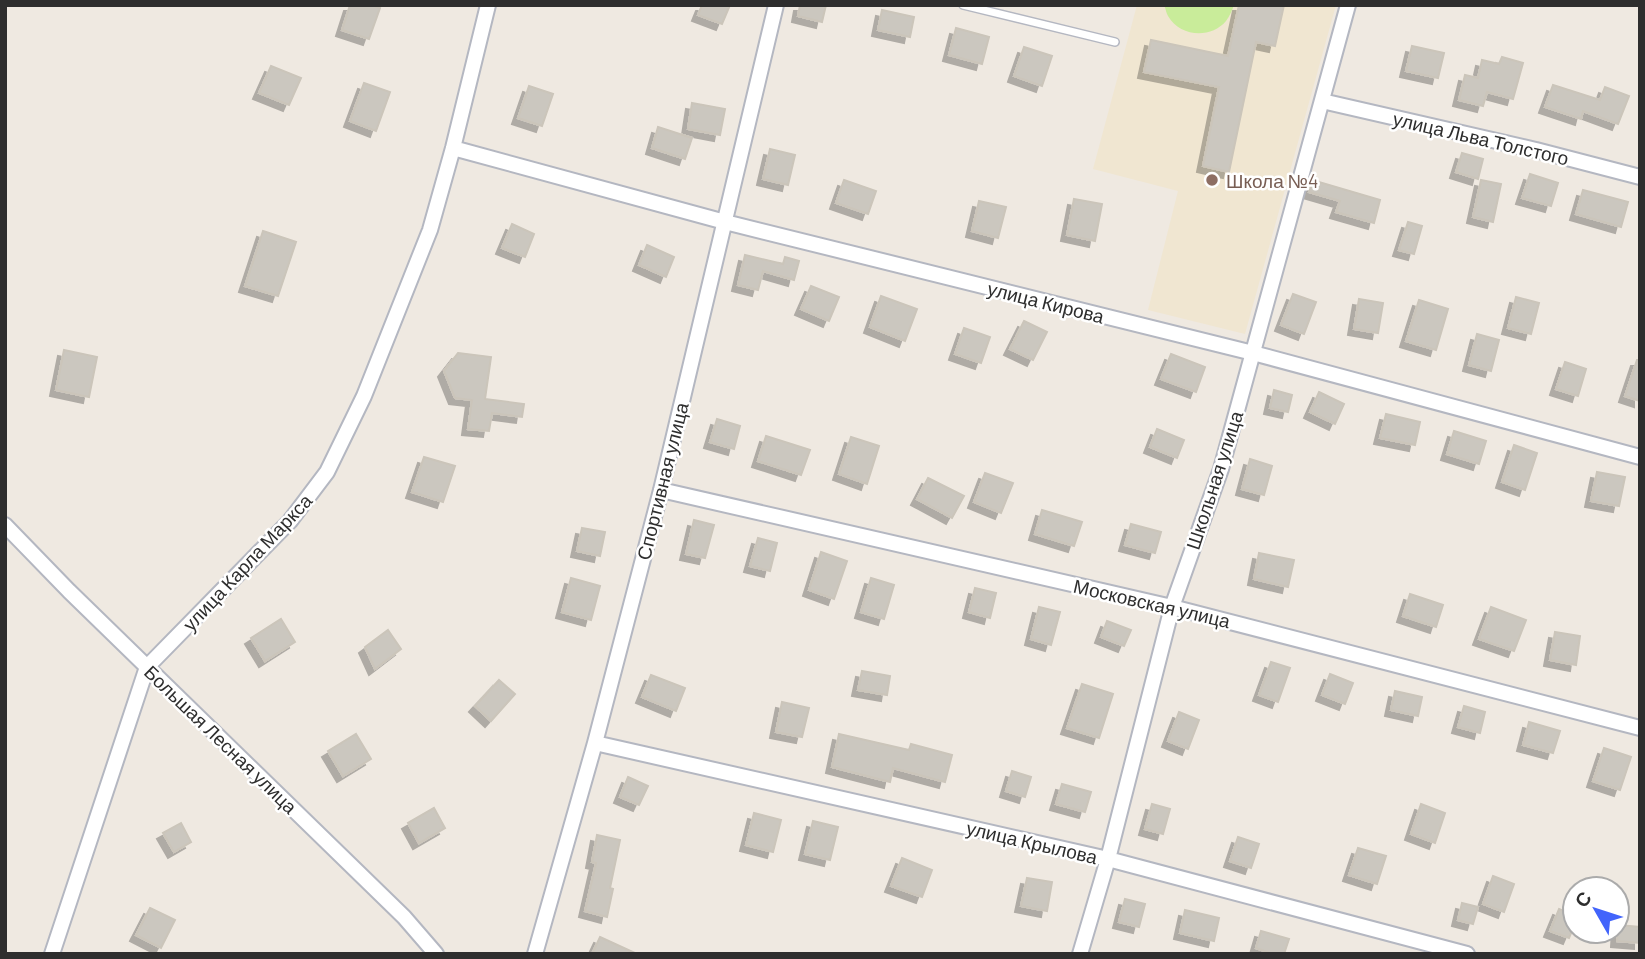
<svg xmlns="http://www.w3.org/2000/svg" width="1645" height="959" viewBox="0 0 1645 959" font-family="Barlow,sans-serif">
<defs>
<filter id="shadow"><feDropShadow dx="-6" dy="6" stdDeviation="0" flood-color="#0004"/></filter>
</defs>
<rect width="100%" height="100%" fill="#efe9e1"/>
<path fill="#f0e6d1" d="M1137,5h199l-91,329 -97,-24 30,-119 -85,-22z"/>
<path fill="#c9ec9a" d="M1164,5h70c-2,5 -4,11 -8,16 -15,18 -46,16 -58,-5 -2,-3 -2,-7 -4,-11z"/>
<path fill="#cbc7bf" stroke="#cbc5ba" stroke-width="2" filter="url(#shadow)" d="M350,5h23l7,3 -11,31 -27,-9z
M702,5h28l-8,19 -24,-9z
M800,5h26l-4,17 -24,-6z
M1239,5h45l-9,41 -19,-4 -27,130 -26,-6 16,-79 -75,-15 7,-32 77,16z
M882,10l32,7 -4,20 -32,-7z
M956,28l33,9 -7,27 -33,-9z
M1412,46l32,7 -6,25 -32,-7z
M1024,47l28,9 -10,30 -28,-10z
M1502,57l21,6 -10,36 -26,-7 -4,14 -24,-6 6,-25 13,3 4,-18 17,4z
M271,66l30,12 -12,27 -30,-12z
M364,83l26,9 -14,39 -26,-10z
M1553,85l47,15 5,-13 24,9 -11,28 -35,-13 -2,8 -36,-12z
M529,86l24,8 -11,32 -24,-8z
M692,103l33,6 -5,26 -32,-6z
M658,127l34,11 -7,21 -33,-11z
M770,149l25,6 -7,30 -25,-6z
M1462,153l21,6 -5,20 -22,-7z
M1530,174l28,9 -7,23 -29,-8z
M844,180l32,11 -8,23 -32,-11z
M1312,180l68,20 -6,23 -38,-11 4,-11 -31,-9z
M1481,180l20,4 -8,38 -20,-5z
M1583,190l45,12 -7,25 -45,-13z
M1074,199l28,5 -7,37 -28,-6z
M979,201l27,6 -8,31 -26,-7z
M1408,222l14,4 -8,28 -15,-4z
M512,224l22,10 -9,23 -23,-9z
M263,231l33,11 -18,54 -33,-10z
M647,245l27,12 -8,20 -27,-12z
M745,255l38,9 2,-7 14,4 -5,19 -31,-9 -5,19 -20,-5z
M811,286l28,11 -10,24 -28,-12z
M1293,294l23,8 -12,32 -23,-9z
M881,296l36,13 -12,32 -35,-14z
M1516,297l23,6 -8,31 -23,-6z
M1359,299l24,4 -5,30 -24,-4z
M1419,300l29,9 -12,41 -30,-9z
M1024,321l23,11 -14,28 -23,-11z
M964,328l26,9 -9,26 -26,-9z
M1477,334l22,6 -8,31 -22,-6z
M64,350l33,7 -8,40 -33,-7z
M458,353l33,4 -6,42 39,5 -2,13 -30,-4 -3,18 -21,-2 4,-29 -17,-2 -11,-27z
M1171,354l34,13 -9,25 -35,-13z
M1637,360h3v41l-15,-5z
M1565,362l21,7 -8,27 -22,-7z
M1274,390l18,5 -4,17 -18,-4z
M1319,392l25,12 -9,20 -25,-12z
M1386,414l34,8 -5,23 -35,-7z
M717,419l23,7 -6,23 -24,-7z
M1157,429l27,11 -7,18 -27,-11z
M1454,431l32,10 -7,23 -32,-10z
M766,436l44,14 -9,25 -43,-14z
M851,437l28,9 -12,38 -28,-10z
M1514,445l23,8 -12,37 -23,-8z
M424,457l31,9 -12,36 -31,-10z
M1250,459l22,7 -8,29 -22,-6z
M1597,472l28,5 -6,29 -28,-5z
M985,473l28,10 -12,30 -27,-11z
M928,478l36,18 -12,22 -35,-19z
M1042,510l40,12 -8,24 -39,-12z
M694,520l20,5 -9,33 -19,-4z
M1131,524l30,8 -6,21 -30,-8z
M582,528l23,4 -5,24 -23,-5z
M758,538l19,5 -7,28 -20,-5z
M821,552l26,9 -13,38 -25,-9z
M1259,553l35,7 -6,27 -34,-8z
M571,578l29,8 -9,34 -29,-8z
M871,578l23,7 -10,34 -23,-7z
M975,588l21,5 -6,25 -21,-6z
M1410,594l33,11 -7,22 -33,-11z
M1039,607l21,5 -9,33 -20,-6z
M1491,607l35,13 -12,31 -35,-12z
M281,619l14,23 -30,19 -14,-23z
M1107,621l24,9 -7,16 -23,-9z
M388,630l13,19 -26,20 -10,-22z
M1555,632l25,4 -4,29 -26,-5z
M1271,662l19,6 -12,34 -19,-7z
M862,671l28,5 -3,19 -29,-5z
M1330,674l23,9 -8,21 -23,-9z
M651,675l34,13 -9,23 -34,-14z
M499,680l16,14 -24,27 -16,-15z
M1082,684l31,10 -14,44 -32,-10z
M1395,691l27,6 -4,19 -27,-6z
M782,702l27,6 -7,29 -26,-5z
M1464,706l21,6 -5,21 -22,-6z
M1179,712l20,8 -11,29 -20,-8z
M1529,722l31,9 -7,22 -30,-8z
M356,734l15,25 -28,17 -15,-25z
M839,734l70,16 2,-6 41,11 -7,27 -52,-14 -3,14 -58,-15z
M1604,748l27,9 -11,33 -27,-9z
M1012,771l19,6 -6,20 -19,-6z
M628,777l20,9 -9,19 -19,-8z
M1062,784l29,8 -6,20 -29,-8z
M1152,804l18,5 -7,25 -18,-5z
M1421,804l24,9 -10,30 -24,-9z
M434,808l11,20 -26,15 -11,-20z
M754,813l27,7 -8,32 -27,-7z
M813,821l25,6 -8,33 -25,-6z
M181,823l10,19 -17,10 -11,-19z
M597,835l23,5 -10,48 3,1 -6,28 -22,-6 11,-48 -4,-1z
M1238,837l21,7 -8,24 -21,-7z
M1358,848l28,8 -9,28 -28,-9z
M902,858l30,12 -10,27 -31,-11z
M1493,876l21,8 -10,28 -21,-8z
M1027,878l25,4 -5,29 -26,-5z
M1125,899l20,5 -6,23 -20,-5z
M1462,903l16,4 -5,17 -15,-4z
M150,908l25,12 -14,28 -25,-13z
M1559,909l16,7v8l-6,14 -19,-7z
M1185,910l34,8 -5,23 -34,-8z
M1618,925l22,2v16l-23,-2z
M1261,931l28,8 -5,15h-11l-17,-6z
M600,937l37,17h-45z"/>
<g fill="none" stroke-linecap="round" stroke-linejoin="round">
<g stroke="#b4b7c1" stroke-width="10">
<path id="service" d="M963,5l152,37"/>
</g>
<g stroke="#b4b7c1" stroke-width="18">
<path id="minor" d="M1322,101l214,49 104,27
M453,148l272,74 528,131 387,104
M661,490l511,117 468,121
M5,525l64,66 335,326 32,37
M595,743l513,116 359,95
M52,954l95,-287 143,-146 37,-49 37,-76 66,-166 23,-82 35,-143
M535,954l60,-211 66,-253 115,-485
M1080,954l28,-95 64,-252 49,-138 127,-464"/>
</g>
<use href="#service" stroke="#fff" stroke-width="7"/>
<use href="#minor" stroke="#fff" stroke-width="14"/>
</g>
<circle fill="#8d6e63" stroke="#fff" stroke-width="2.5" cx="1212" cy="180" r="7"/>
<g text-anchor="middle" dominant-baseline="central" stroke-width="5" stroke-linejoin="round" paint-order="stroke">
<g font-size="19" fill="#2e2e2e" stroke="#fff">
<text transform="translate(1481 138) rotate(13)">улица Льва Толстого</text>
<text transform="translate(1046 302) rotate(14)">улица Кирова</text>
<text transform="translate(1214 480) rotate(-72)">Школьная улица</text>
<text transform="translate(662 481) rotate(-76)">Спортивная улица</text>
<text transform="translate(247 562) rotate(-47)">улица Карла Маркса</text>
<text transform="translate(1152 603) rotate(13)">Московская улица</text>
<text transform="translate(221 739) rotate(44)">Большая Лесная улица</text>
<text transform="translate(1032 842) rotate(13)">улица Крылова</text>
</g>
<g font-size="19" fill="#785e54" stroke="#fff" text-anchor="start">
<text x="1226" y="180">Школа №4</text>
</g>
</g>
<rect width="1645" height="959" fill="none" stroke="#2e2e2e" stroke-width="14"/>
<g transform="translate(1596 910) rotate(309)"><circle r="33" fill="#ffffff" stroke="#ababab" stroke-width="2"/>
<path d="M0-5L12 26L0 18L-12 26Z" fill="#4264fb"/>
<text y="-10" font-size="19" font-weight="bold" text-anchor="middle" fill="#2e2e2e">С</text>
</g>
</svg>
